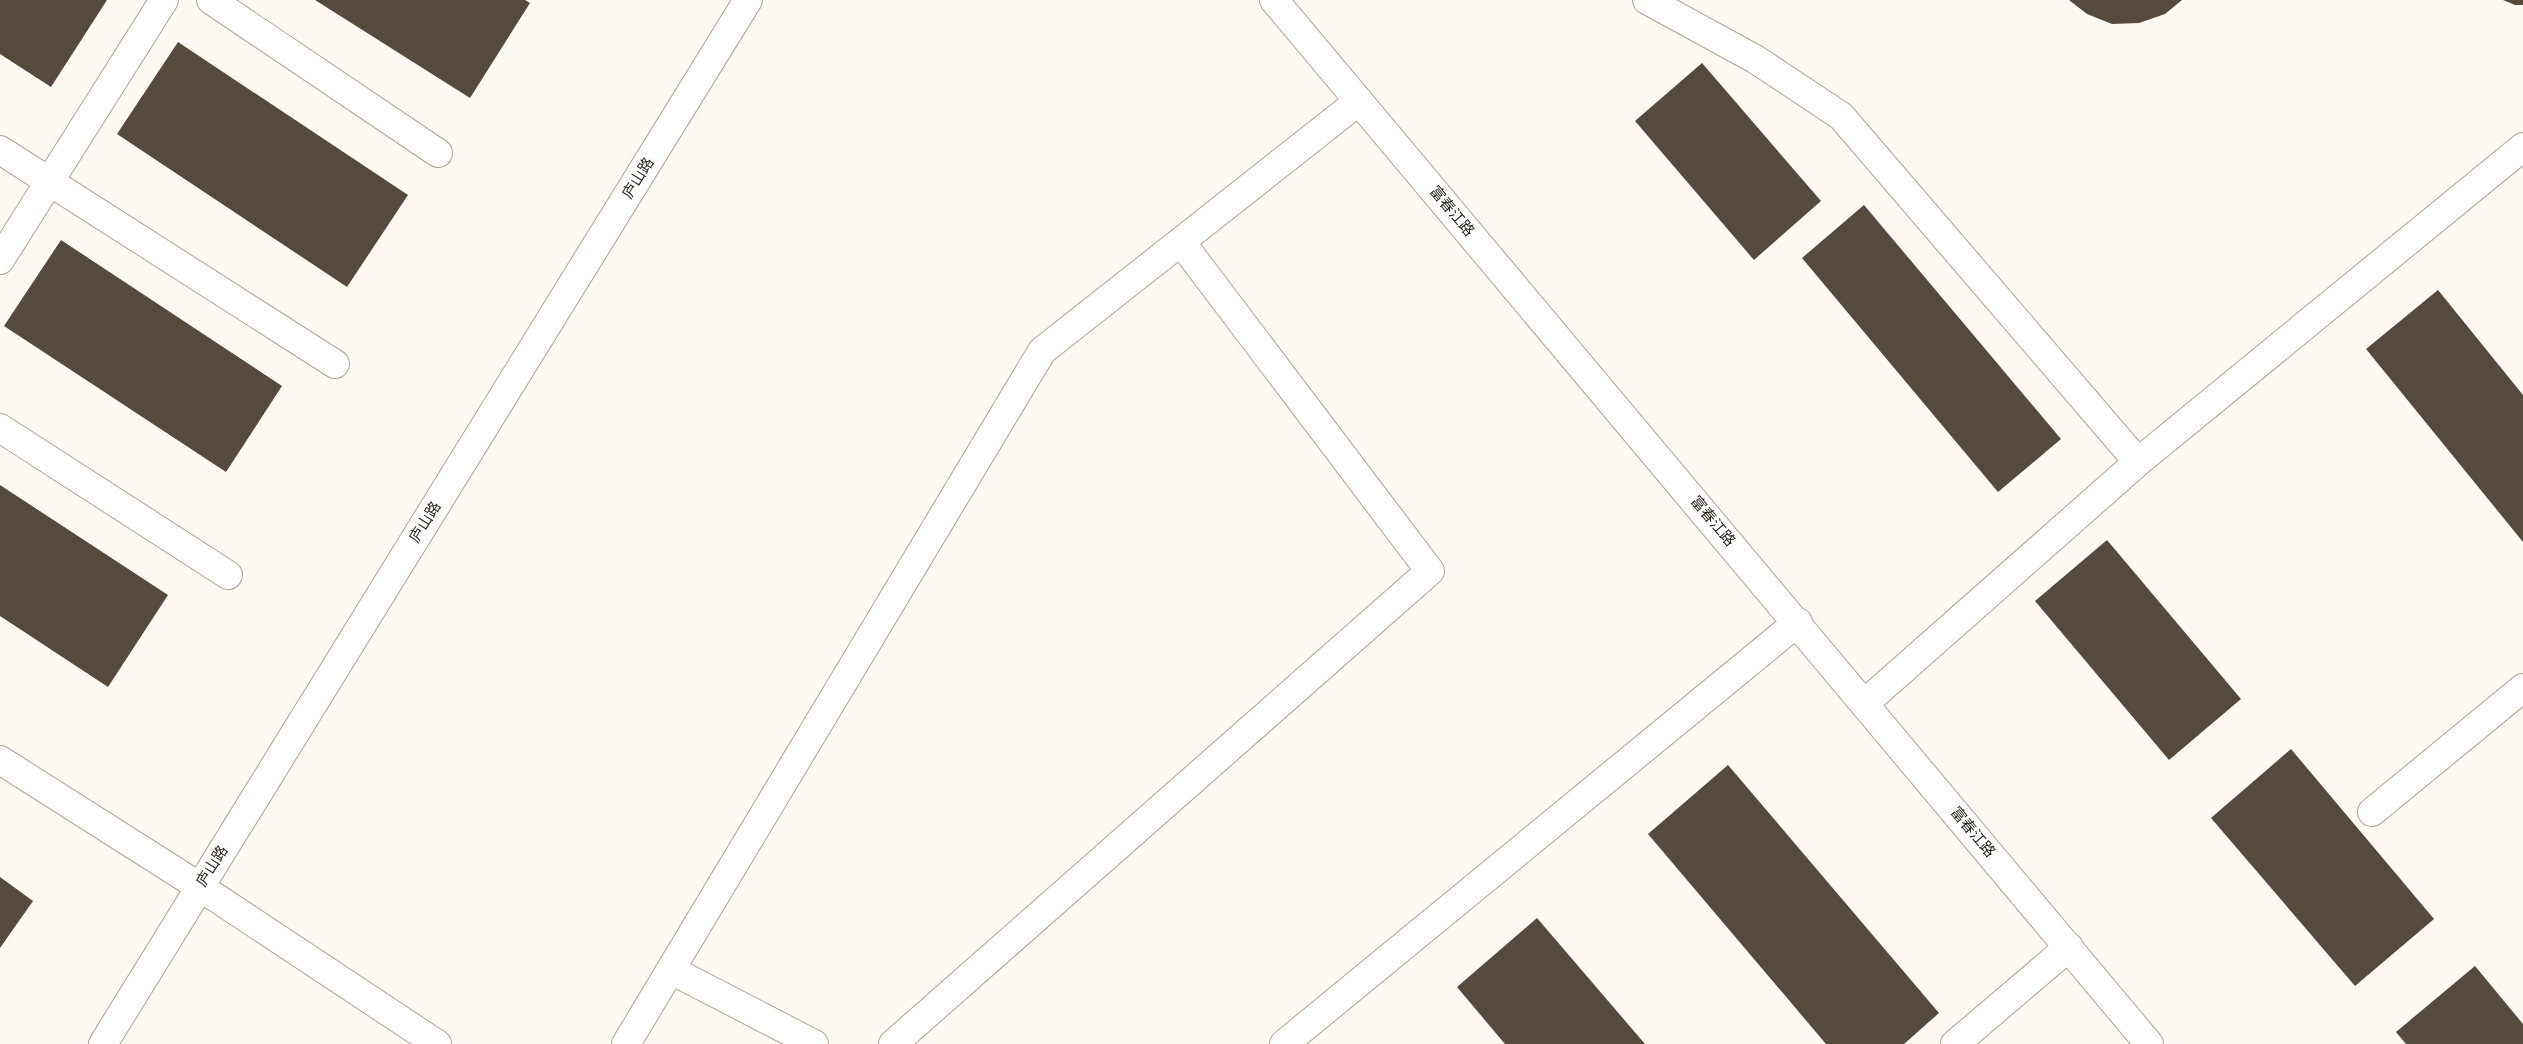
<svg xmlns="http://www.w3.org/2000/svg" width="2523" height="1044" viewBox="0 0 2523 1044" font-family="Roboto,'Noto Sans SC',sans-serif">
<rect width="100%" height="100%" fill="#fef9f2"/>
<path fill="#554a3b" d="M0,0h107l-56,87 -51,-33z
M315,0h210l5,3 -60,95z
M2069,0h113l-17,14 -26,9 -27,1 -25,-10z
M2503,0h20v5h-8z
M178,42l230,153 -61,92 -230,-153z
M1702,63l119,138 -67,59 -119,-139z
M1864,205l197,234 -63,53 -196,-234z
M61,240l221,146 -56,86 -222,-146z
M2438,290l85,105v147l-157,-193z
M0,485l168,110 -60,92 -108,-71z
M2107,540l134,159 -72,61 -134,-159z
M2291,749l143,170 -79,67 -144,-168z
M1728,765l211,248 -35,31h-78l-178,-210z
M0,877l33,24 -33,47z
M1537,918l108,126h-140l-48,-57z
M2475,966l48,58v20h-117l-10,-12z"/>
<g fill="none" stroke-linecap="round" stroke-linejoin="round">
<g stroke="#b0a393" stroke-width="30">
<path id="minor" d="M211,0l227,153
M1274,0l875,1044
M1647,0l108,59 86,57 297,346
M0,150l335,214
M0,260l164,-260
M0,428l228,147
M1865,703l273,-241 385,-315
M0,760l200,127 237,157
M2372,812l151,-124
M671,970l143,74
M103,1044l645,-1044
M626,1044l416,-693 317,-250
M893,1044l537,-473 -249,-329
M1284,1044l514,-422
M1955,1044l114,-97"/>
</g>
<use href="#minor" stroke="#fff" stroke-width="28"/>
</g>
<g text-anchor="middle" dominant-baseline="central" stroke-width="5" stroke-linejoin="round" paint-order="stroke">
<g font-size="15" fill="#2c2720" stroke="#fff">
<text transform="translate(638 178) rotate(-58)">庐山路</text>
<text transform="translate(1452 211) rotate(50)">富春江路</text>
<text transform="translate(1713 521) rotate(50)">富春江路</text>
<text transform="translate(425 522) rotate(-58)">庐山路</text>
<text transform="translate(1973 832) rotate(50)">富春江路</text>
<text transform="translate(212 866) rotate(-58)">庐山路</text>
</g>
</g>
</svg>
